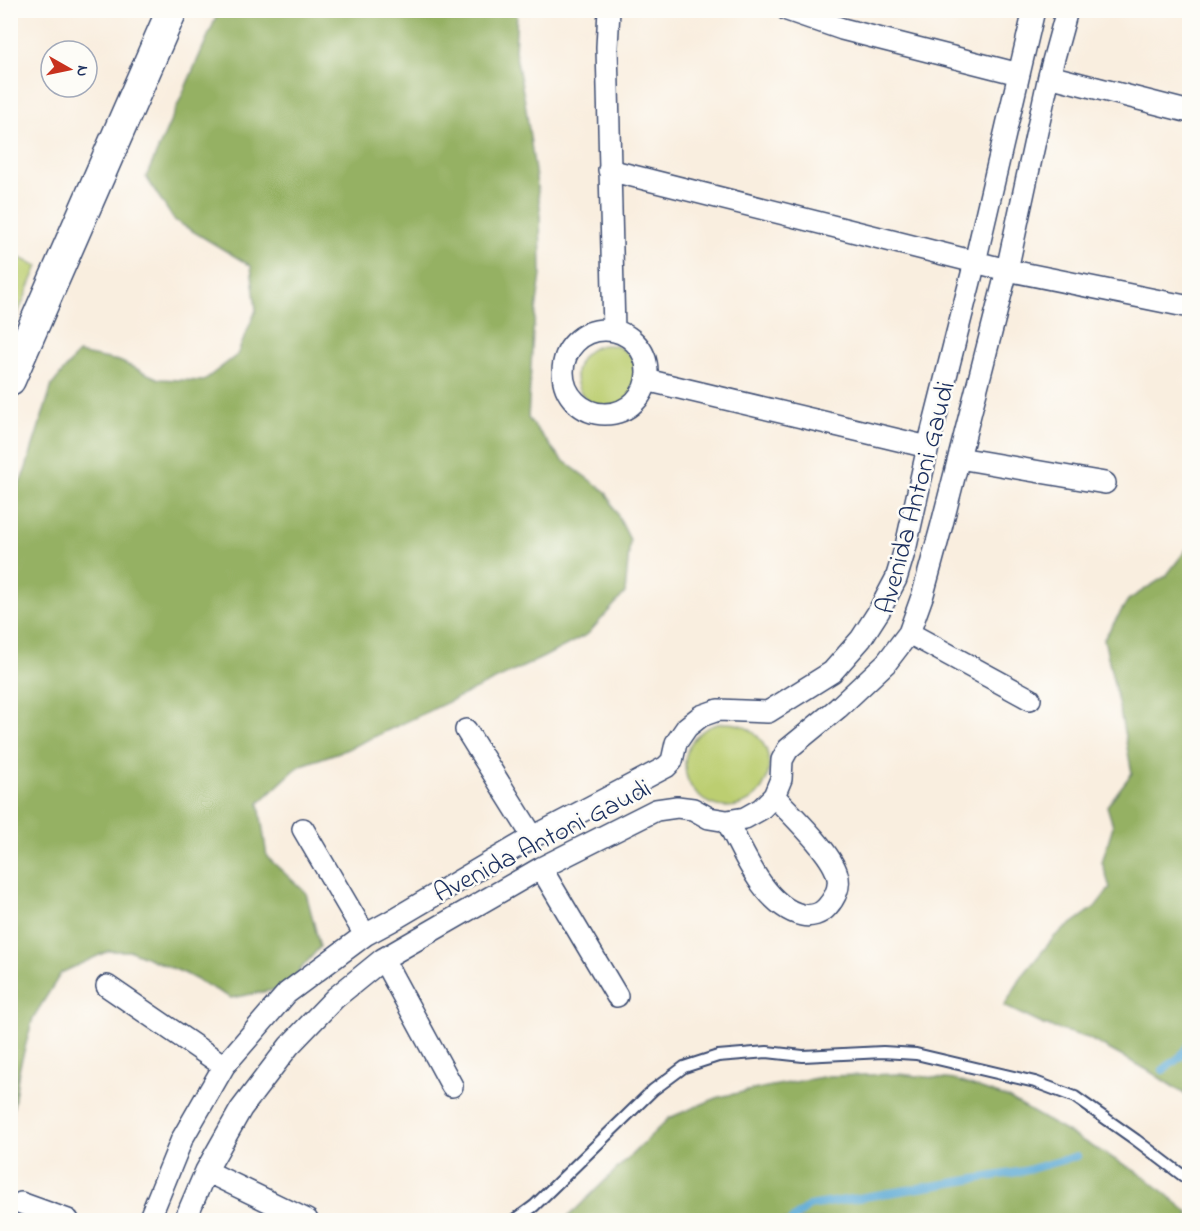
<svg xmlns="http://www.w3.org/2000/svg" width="1200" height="1231" viewBox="0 0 1200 1231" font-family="'Indie Flower',sans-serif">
<rect width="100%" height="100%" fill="#fdfcf7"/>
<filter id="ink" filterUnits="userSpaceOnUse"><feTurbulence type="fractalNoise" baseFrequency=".0167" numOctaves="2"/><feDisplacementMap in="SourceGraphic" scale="12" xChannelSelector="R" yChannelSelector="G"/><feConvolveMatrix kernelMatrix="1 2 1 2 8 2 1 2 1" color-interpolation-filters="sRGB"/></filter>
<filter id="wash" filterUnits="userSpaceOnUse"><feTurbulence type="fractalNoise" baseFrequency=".008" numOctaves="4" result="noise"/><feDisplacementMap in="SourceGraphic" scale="24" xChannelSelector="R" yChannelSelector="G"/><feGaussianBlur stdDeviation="1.35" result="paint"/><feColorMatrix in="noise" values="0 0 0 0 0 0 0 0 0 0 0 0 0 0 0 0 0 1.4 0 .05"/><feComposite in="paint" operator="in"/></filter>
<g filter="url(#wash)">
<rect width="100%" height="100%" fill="#f9eedf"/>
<path fill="#bcce71" stroke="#6c7e68" stroke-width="1.5" d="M11,254l27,12 -27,64z
M576 376a31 31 0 1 1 62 0a31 31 0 1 1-62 0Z
M685 765a42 42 0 1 1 84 0a42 42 0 1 1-84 0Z"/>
<path fill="#95b163" stroke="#587060" stroke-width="1.5" d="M219,11h298l-2,40 10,51 15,104 1,69 -8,57 -5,86 33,41 45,33 24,48 -5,53 -37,41 -46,24 -194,91 -49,17 -40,37 8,54 39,36 14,54 -36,41 -53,10 -47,-25 -53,-22h-23l-47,22 -28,45 -14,52 -8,54v-621l14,-32 27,-86 26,-32 41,8 40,18 44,2 34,-26 19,-45 -5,-44 -77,-46 -28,-43z
M1189,546v551l-40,-26 -61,-33 -44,-13 -40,-19 19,-31 32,-39 40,-29 15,-19 -8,-26 11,-36 -6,-20 25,-33 -11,-57 -17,-77 24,-39 38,-24z
M899,1074l56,6 53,18 136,78 45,37v7h-624l104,-102 50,-21 53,-11 56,-10z"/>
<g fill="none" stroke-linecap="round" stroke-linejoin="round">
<path stroke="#59a7d3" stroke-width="8" d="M1163,1070l17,-13 10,-14
M792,1220l17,-14 215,-35 53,-15"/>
</g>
</g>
<g filter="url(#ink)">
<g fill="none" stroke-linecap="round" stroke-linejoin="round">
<g stroke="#3c4c71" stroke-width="14">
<path id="lane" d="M515,1220l19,-14 119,-116 31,-23 34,-11 49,-4 36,4 80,-4 33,2 119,28 40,15 61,43 54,41"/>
</g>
<g stroke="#3c4c71" stroke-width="24">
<path id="street" d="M609,10l-2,37 7,284
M787,10l55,19 177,45
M1049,76l141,36
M609,170l398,100 183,37
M563 372a42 42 0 1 1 84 0a42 42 0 1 1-84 0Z
M646,380l282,67
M959,458l146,25
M909,633l121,66
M466,730l67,107
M727,821c16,31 38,86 75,94 9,2 19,-1 25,-8 8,-9 14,-21 10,-33 -6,-22 -47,-61 -63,-78
M303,829l62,106
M541,868l76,128
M383,959l69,127
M107,986l117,80
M206,1171l101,49
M21,1203l47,17
M149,1220l33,-81 42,-73 63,-73 78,-58 26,-14 142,-84 133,-70 6,-6 4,-18 11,-16 14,-11 17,-6 50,2 64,-40 29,-33 18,-28 17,-32 10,-33 22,-99 47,-185 59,-252
M185,1220l21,-49 35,-62 48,-63 46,-48 48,-39 158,-91 115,-58 21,-3 16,2 16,9 18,3 18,-3 16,-9 13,-13 7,-17 1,-19 6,-11 50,-41 48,-45 23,-30 14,-39 18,-66 66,-258 42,-194 18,-66"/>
</g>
<g stroke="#3c4c71" stroke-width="33">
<path id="secondary" d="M10,380l162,-370"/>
</g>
<use href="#lane" stroke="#fff" stroke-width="10"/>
<use href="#street" stroke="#fff" stroke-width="21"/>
<use href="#secondary" stroke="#fff" stroke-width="30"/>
</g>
</g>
<g text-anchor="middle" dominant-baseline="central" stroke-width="5" stroke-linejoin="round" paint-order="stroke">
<g font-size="27" fill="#1b2f5e" stroke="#fdfcf7">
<text transform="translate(917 498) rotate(-75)">Avenida Antoni Gaudi</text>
<text transform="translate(543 842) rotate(-27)">Avenida Antoni Gaudi</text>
</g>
</g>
<rect width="1200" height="1231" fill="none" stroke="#fdfcf7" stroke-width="36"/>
<g transform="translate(69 69) rotate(99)"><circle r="28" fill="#fdfcf7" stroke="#a3aaba" stroke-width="1.5"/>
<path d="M0-4.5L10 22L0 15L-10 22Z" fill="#c8321e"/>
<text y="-9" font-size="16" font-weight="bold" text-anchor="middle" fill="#1b2f5e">N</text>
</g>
</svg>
